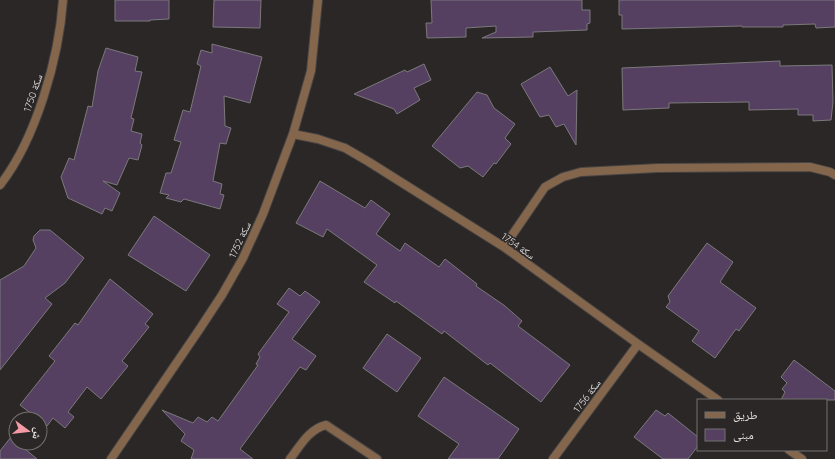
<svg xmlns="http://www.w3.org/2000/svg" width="835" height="459" viewBox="0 0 835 459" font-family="Quicksand,'Noto Naskh Arabic',sans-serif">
<rect width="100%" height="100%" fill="#2a2726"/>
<path fill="#564061" stroke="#7b797c" d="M115,0h54v19l-19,1v1h-35z
M214,0h47l-1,28 -47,-1z
M431,0h151v10h8v13l-3,1v6l-54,2v5l-51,1 14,-6v-6l-30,2v9l-39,1 -1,-15h6z
M619,0h216v27l-19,1 -1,-4 -32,1v2h-41v-1l-120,3v-14h-3z
M212,44l50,13 -12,46 -26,-7 1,30 6,2 -5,16 -6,-1 -7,38 9,3 -2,10 4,1 -4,14 -36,-10 -3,3 -15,-4 3,-3 -9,-2 6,-20h5l10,-31 -7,-2 9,-30 7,2 11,-46 -4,-2 4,-14 11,3z
M106,48l32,9 -3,14 7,1 -11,46 3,1 -3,12 11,3 -2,9 2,2 -4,15 -9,-2 -12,27 -14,-4 17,12 -8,18 -7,-3 -3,6 -34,-16 -7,-21 8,-19 5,2 14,-54 4,1 6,-36z
M780,61v5l52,-1 1,37 -2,18 -18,1v-6h-15v-6l-49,1v-8l-80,1v5l-46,2 -1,-42z
M424,64l7,16 -17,8 6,12 -23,14 -3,-5 -40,-15 51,-24 2,2z
M550,67l18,29 9,-6 -1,55 -12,-21 -8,3 -7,-12 -9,2 -19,-33z
M477,92l10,3 7,13 21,16 -10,14 6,6 -15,20 -2,-1 -11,14 -15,-11 -8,2 -28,-22z
M320,181l45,27 6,-8 19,14 -14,20 24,17 5,-8 34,24 6,-8 32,25 -1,2 29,20 17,15 -4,5 52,39 -29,37 -51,-39 -2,2 -44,-34 -2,3 -46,-33 -1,2 -31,-21 13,-17 -50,-36 -4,8 -27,-14z
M154,216l56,39 -24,36 -58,-36z
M40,230h10l34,28 -19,25 -20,15 7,6 -52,66v-90l24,-14 12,-18 -3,-8 1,-4z
M707,243l26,19 -13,20 36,26 -17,23 -3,-2 -21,29 -23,-17 7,-10 -33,-24 4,-5 -2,-6z
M110,279l43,35 -8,10 4,3 -27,34 6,5 -27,33 -14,-12 -19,25 6,5 -9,11 -12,-10 -6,8 -7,-5v-2h-2l-18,-14 35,-44 -6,-5 26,-33 3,2z
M289,288l11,8 5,-5 15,11 -28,37 24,17 -10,14 -6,-3 -60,82 13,10h-62l3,-9 -13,-9 4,-7 -23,-24 31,13 5,-6 9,5 5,-5 6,4 40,-56 -2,-1 4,-7 -2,-3 31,-42 -12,-8z
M387,334l34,24 -24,34 -34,-24z
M794,360l41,31v9h-54l4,-8 -3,-3 5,-6 -6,-6z
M444,377l75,52 -21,30h-50l11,-15 -41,-28z
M656,410l9,6 3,-3 30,24v9l-10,13h-25l-29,-22z
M11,437l5,4v2h2l19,16h-37v-8z"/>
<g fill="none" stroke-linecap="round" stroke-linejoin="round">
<g stroke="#474443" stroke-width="10">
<path id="street" d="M293,134l25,5 27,9 24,14 135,85 134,97 80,56
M0,185c36,-46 59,-127 63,-185
M504,247l41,-60 18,-10 18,-5 77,-4 152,-1 20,5 5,3
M789,450l13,9
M111,459l88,-129 23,-35 21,-37 20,-44 30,-80 18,-63 7,-71
M290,459c10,-13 19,-30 36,-34l51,34
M553,459l85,-115"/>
</g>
<use href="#street" stroke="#84664c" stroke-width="8"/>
</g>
<g text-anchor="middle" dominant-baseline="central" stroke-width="3" stroke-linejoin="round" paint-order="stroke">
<g font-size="10" fill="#e0dfde" stroke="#2a2726">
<text transform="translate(33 93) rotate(-71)">سكة 1750</text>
<text transform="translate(240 240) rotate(-65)">سكة 1752</text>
<text transform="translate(518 246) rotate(35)">سكة 1754</text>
<text transform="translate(587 396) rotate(-53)">سكة 1756</text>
</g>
</g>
<rect x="697" y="399" width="130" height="52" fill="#2a2726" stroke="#737170"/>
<rect x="705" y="412" width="20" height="6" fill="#84664c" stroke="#737170"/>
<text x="733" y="419" font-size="12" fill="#e0dfde">طريق</text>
<rect x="705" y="429" width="20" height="12" fill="#564061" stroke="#737170"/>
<text x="733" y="439" font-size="12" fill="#e0dfde">مبنى</text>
<g transform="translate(28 431) rotate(105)"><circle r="19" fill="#2a2726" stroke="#737170"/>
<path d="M0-3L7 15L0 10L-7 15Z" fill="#f49aa4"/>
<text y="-6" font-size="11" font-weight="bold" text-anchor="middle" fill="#e0dfde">ش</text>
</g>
</svg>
